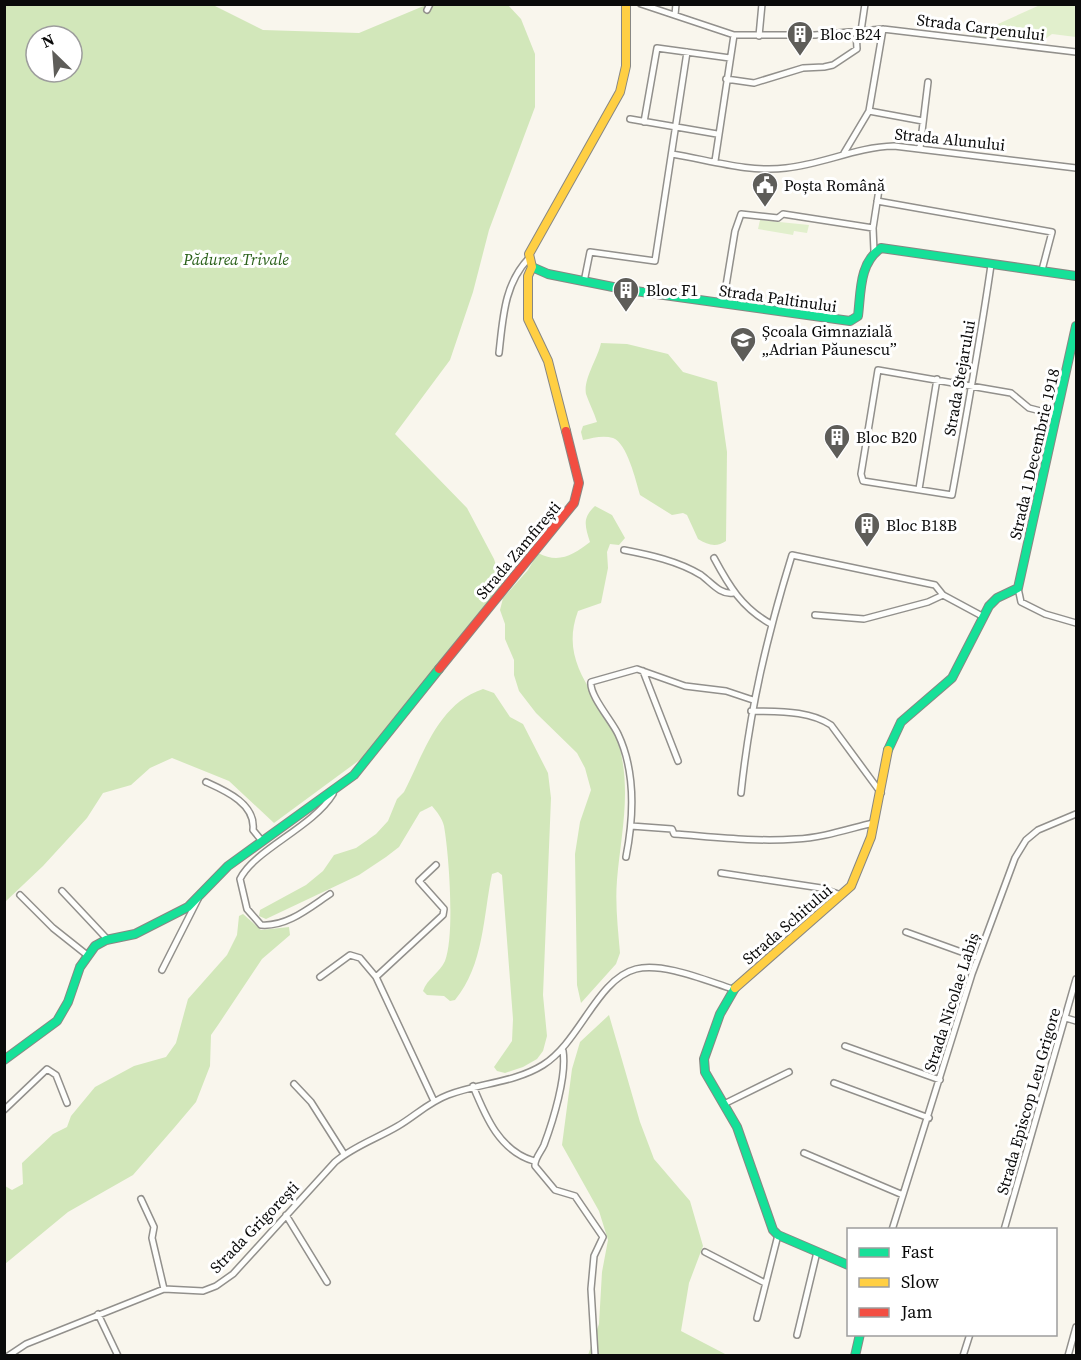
<svg xmlns="http://www.w3.org/2000/svg" width="1081" height="1360" viewBox="0 0 1081 1360" font-family="'Source Serif 4',serif">
<rect width="100%" height="100%" fill="#f9f6ed"/>
<path fill="#e1efcc" d="M1040,5h36v32l-24,-3 -15,11 -70,-7z
M760,220l49,5 -2,8 -13,-2 -1,4 -35,-6z"/>
<path fill="#d2e7ba" fill-rule="evenodd" d="M5,5h208l50,25 96,3 67,-28h82l13,14 14,35v53l-46,123 -16,62 -23,68 -55,74 72,74 27,51 8,25 -137,172 -91,67 -45,-42 -57,-23 -22,10 -19,17 -28,8 -16,25 -44,48 -38,36zM36,36h36v36h-36z
M601,343l26,1 41,10 15,18 34,10 10,70 -1,89c-10,7 -18,4 -28,-2l-11,-24 -4,-2 -11,2 -32,-20c-4,-14 -13,-52 -27,-57 -10,-3 -20,0 -30,2l-2,-8 2,-6 14,-4c-3,-10 -8,-19 -11,-28 -3,-15 12,-36 15,-51z
M595,506l17,9 13,23 -6,7 -9,-1 -3,8 1,16 -7,35 -23,8c-22,59 30,88 42,138 11,45 1,86 -3,131 -2,24 1,49 3,73l-4,11 -35,39 -4,-18 -2,-131 5,-32 11,-32 -6,-22 -8,-15 -41,-40 -17,-22 -5,-16v-15l-9,-21v-15l-5,-14 3,-12 25,-28 10,-17c21,11 35,2 52,-11 -5,-16 -8,-24 5,-36z
M483,689l11,4 16,24 13,7 25,49 3,25 -8,197 4,41 -4,15 -6,8 -14,8 -18,6 -8,-2 -3,-4 18,-26 1,-22 -11,-144 -4,-3 -6,2c-9,43 -8,91 -37,126l-5,1 -6,-5 -17,-1 -4,-4c4,-12 17,-19 22,-30 10,-26 4,-107 -1,-135 -2,-8 -7,-14 -12,-20l-12,6 -21,35 -13,10 -27,18 -93,44 -7,-3 1,-6 46,-25 17,-14 11,-16 22,-7 20,-14 12,-13 9,-22 7,-7c20,-39 34,-88 79,-103z
M243,914l18,16 28,-3 1,8 -28,24 -44,66 -7,10 -1,31 -14,36 -22,26 -41,47 -65,37 -63,52v-78l7,4 11,-6 -1,-21 31,-29 14,-7 4,-11 24,-29 39,-21 32,-9 10,-14 12,-44 39,-44 10,-20 2,-19z
M609,1015l31,107 14,37 36,42 13,45 -14,37 -8,48 46,24h-139l11,-31 3,-52 6,-32 -9,-29 -37,-66 10,-76 8,-27z"/>
<g fill="none" stroke-linecap="round" stroke-linejoin="round">
<g stroke="#92908c" stroke-width="8">
<path id="street" d="M641,4l93,31h81l68,-6 193,23
M427,10l3,-6
M675,15l1,-11
M861,31l4,-27
M759,36l3,-32
M726,79l28,4 49,-15 21,-1 9,-2 24,-16 -1,-18
M869,111l54,10
M630,119l87,15
M644,122l13,-74 73,10
M920,148l8,-66
M844,153l25,-42 14,-82
M672,154c37,6 78,19 114,14 38,-4 70,-21 108,-22l182,22
M715,161l19,-126
M877,201l175,31 -10,38
M874,251l-1,-23 7,-45
M991,265c-11,77 -25,153 -39,230l-89,-14 -2,-7 17,-104 133,23 18,15 27,7
M584,282l6,-30 65,9 32,-209
M723,304l12,-73 6,-17 37,4 5,-4 90,14
M499,353c4,-35 5,-69 30,-95
M919,489l18,-110
M624,550c26,5 54,11 77,25 10,7 19,20 32,18
M714,558c15,28 28,50 57,66
M1018,588l3,14 24,12 31,9
M815,615l49,4 64,-17 15,-7
M643,671l35,90
M751,711c27,1 57,-1 80,14l50,68
M206,782c20,9 50,22 47,48l9,11
M741,793c9,-85 26,-157 51,-238l143,30 8,10 39,21
M631,826l41,3 2,5c41,3 81,8 122,5 26,-1 52,-10 77,-16
M626,857c8,-41 10,-85 -8,-123 -6,-13 -29,-39 -27,-52l46,-13 48,17 41,5 27,9
M721,873l100,15 20,7
M62,891l46,49
M330,894c-21,14 -43,33 -69,31l-14,-16 -7,-30c14,-29 73,-52 93,-85
M20,895l33,33 34,27
M906,932l72,26
M162,970l36,-71
M320,977l30,-22 10,3 16,19 58,124
M376,977l67,-62 1,-6 -25,-28 17,-16
M1066,1018l10,3
M845,1046l95,34
M563,1051c4,25 -10,70 -19,94 -3,7 -10,14 -9,21l20,24 20,6 28,41 -9,19 -3,33 4,67
M834,1083l95,35
M294,1084l17,18 33,52
M473,1086c13,32 27,65 61,75
M726,1103l63,-31
M4,1110l43,-41 9,6 11,28
M804,1153l99,42
M141,1199l13,28 -2,11 12,51
M286,1215l41,67
M892,1230l80,-256 43,-116 11,-18 12,-10 38,-16
M1004,1230l72,-251
M705,1252l60,31
M98,1314l20,42
M757,1318l21,-83
M797,1335l20,-83
M8,1356l18,-12 138,-55 39,2 13,-5 17,-12 102,-112c19,-16 41,-23 63,-36 17,-10 31,-24 50,-31 31,-12 66,-12 95,-30 37,-23 54,-86 93,-96 27,-7 71,12 97,20
M963,1356l7,-22
M1068,1356l8,-29"/>
</g>
<g stroke="#888783" stroke-width="10">
<path id="fast" d="M532,267l16,7 80,16 222,31 8,-5c3,-24 1,-53 23,-68l195,28
M888,750l13,-28 51,-44 37,-72 8,-8 21,-10 58,-262
M735,988l-15,26 -16,45 1,13 32,55 36,103 5,5 70,30
M4,1060l53,-39 11,-19 12,-35 15,-21 11,-6 29,-6 53,-27 40,-41 126,-91 85,-106
M855,1356l5,-22"/>
</g>
<g stroke="#888783" stroke-width="10">
<path id="slow" d="M566,431l-18,-70 -20,-42v-43l4,-9 -3,-13 91,-162 6,-26v-62
M735,988l116,-102 20,-49 17,-87"/>
</g>
<g stroke="#888783" stroke-width="10">
<path id="jam" d="M439,669l135,-166 5,-20 -13,-52"/>
</g>
<use href="#street" stroke="#fefefc" stroke-width="5"/>
<use href="#fast" stroke="#16e098" stroke-width="8"/>
<use href="#slow" stroke="#ffcf43" stroke-width="8"/>
<use href="#jam" stroke="#f24e42" stroke-width="8"/>
</g>
<defs>
<g id="building-pin" transform="scale(1.35)"><path d="M0 17L-7.5 6A9.5 9.5 0 1 1 7.5 6Z" fill="#5e5d59" stroke="#fff"/><path d="M-4-6H4V6H1V3H-1V6H-4ZM-2.5-4.3h1.7v1.8h-1.7ZM.8-4.3h1.7v1.8H.8ZM-2.5-1h1.7V.8h-1.7ZM.8-1h1.7V.8H.8Z" fill="#fff"/></g>
<g id="civic-pin" transform="scale(1.35)"><path d="M0 17L-7.5 6A9.5 9.5 0 1 1 7.5 6Z" fill="#5e5d59" stroke="#fff"/><path d="M-.6-6.5H3V-4.5H.6V-3L4-1V1h2V6H-6V1h2V-1L-.6-3ZM-1.2 2.5V6h2.4V2.5Z" fill="#fff"/></g>
<g id="school-pin" transform="scale(1.35)"><path d="M0 17L-7.5 6A9.5 9.5 0 1 1 7.5 6Z" fill="#5e5d59" stroke="#fff"/><path d="M0-5L7-2L0 1L-7-2ZM-4 1L0 2.5L4 1V4Q0 6-4 4Z" fill="#fff"/></g>
</defs>
<g fill-rule="evenodd">
<use href="#building-pin" x="800" y="34"/>
<use href="#civic-pin" x="765" y="185"/>
<use href="#building-pin" x="626" y="290"/>
<use href="#school-pin" x="743" y="340"/>
<use href="#building-pin" x="837" y="437"/>
<use href="#building-pin" x="867" y="525"/>
</g>
<g text-anchor="middle" dominant-baseline="central" stroke-width="6" stroke-linejoin="round" paint-order="stroke">
<g font-size="16" fill="#0a0a0a" stroke="#fff">
<text transform="translate(981 27) rotate(7)">Strada Carpenului</text>
<text transform="translate(950 139) rotate(6)">Strada Alunului</text>
<text transform="translate(778 298) rotate(8)">Strada Paltinului</text>
<text transform="translate(959 378) rotate(-80)">Strada Stejarului</text>
<text transform="translate(1034 454) rotate(-77)">Strada 1 Decembrie 1918</text>
<text transform="translate(518 550) rotate(-50)">Strada Zamfirești</text>
<text transform="translate(787 924) rotate(-41)">Strada Schitului</text>
<text transform="translate(951 1002) rotate(-72)">Strada Nicolae Labiș</text>
<text transform="translate(1028 1101) rotate(-74)">Strada Episcop Leu Grigore</text>
<text transform="translate(254 1227) rotate(-46)">Strada Grigorești</text>
</g>
<g font-size="16" fill="#0a0a0a" stroke="#fff" text-anchor="start">
<text x="820" y="34">Bloc B24</text>
<text x="784" y="185">Poșta Română</text>
<text x="646" y="290">Bloc F1</text>
<text x="762" y="331">Școala Gimnazială<tspan x="762" dy="18">„Adrian Păunescu”</tspan></text>
<text x="856" y="437">Bloc B20</text>
<text x="886" y="525">Bloc B18B</text>
</g>
<g font-size="16" font-style="italic" fill="#2a611a" stroke="#fff">
<text x="236" y="259">Pădurea Trivale</text>
</g>
</g>
<rect width="1081" height="1360" fill="none" stroke="#0a0a0a" stroke-width="12"/>
<rect x="847" y="1228" width="210" height="108" fill="#ffffff" stroke="#9d9d9d" stroke-width="1.5"/>
<rect x="859" y="1248" width="30" height="9" fill="#16e098" stroke="#9d9d9d" stroke-width="1.5"/>
<text x="901" y="1258" font-size="18" fill="#0a0a0a">Fast</text>
<rect x="859" y="1278" width="30" height="9" fill="#ffcf43" stroke="#9d9d9d" stroke-width="1.5"/>
<text x="901" y="1288" font-size="18" fill="#0a0a0a">Slow</text>
<rect x="859" y="1308" width="30" height="9" fill="#f24e42" stroke="#9d9d9d" stroke-width="1.5"/>
<text x="901" y="1318" font-size="18" fill="#0a0a0a">Jam</text>
<g transform="translate(54 54) rotate(335)"><circle r="28" fill="#ffffff" stroke="#9d9d9d" stroke-width="1.5"/>
<path d="M0-4.5L10 22L0 15L-10 22Z" fill="#5e5d59"/>
<text y="-9" font-size="16" font-weight="bold" text-anchor="middle" fill="#0a0a0a">N</text>
</g>
</svg>
